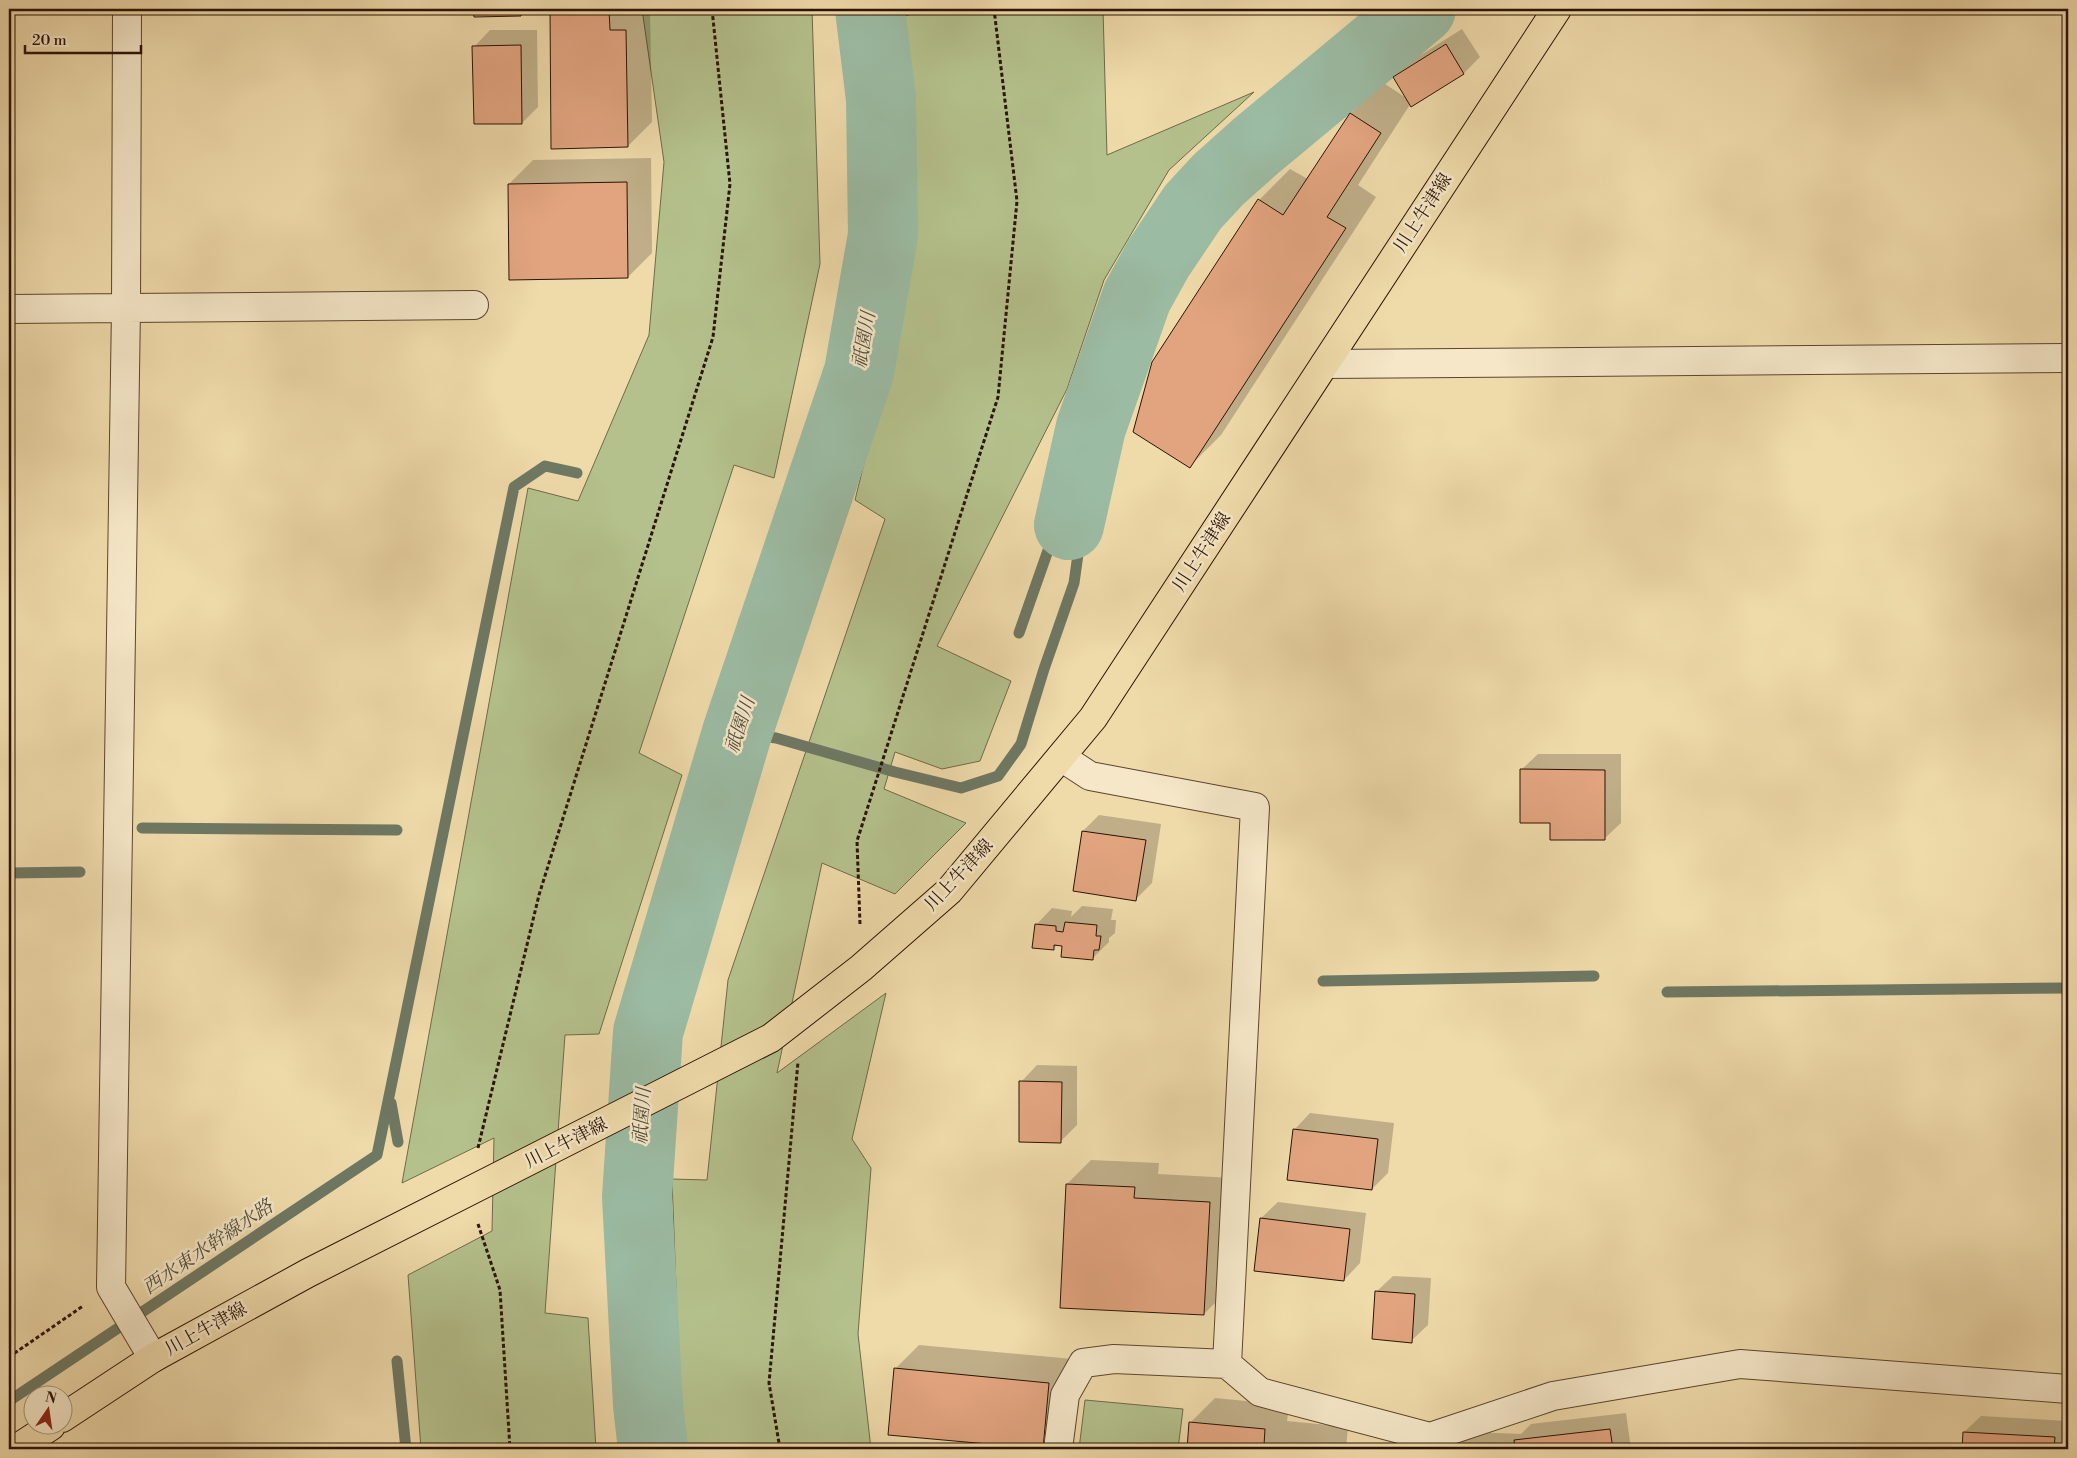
<svg xmlns="http://www.w3.org/2000/svg" width="2077" height="1458" viewBox="0 0 2077 1458" font-family="'Libre Bodoni','Noto Serif JP',serif">
<rect width="100%" height="100%" fill="#efdaaa"/>
<filter id="stains"><feTurbulence type="fractalNoise" baseFrequency=".004" numOctaves="4"/><feColorMatrix values="0 0 0 0 .2 0 0 0 0 .09 0 0 0 0 .02 0 0 0 .5 -.17"/></filter>
<radialGradient id="worn" r=".72"><stop offset=".6" stop-color="#630" stop-opacity="0"/><stop offset="1" stop-color="#630" stop-opacity=".3"/></radialGradient>
<path fill="#b4c18c" stroke="#706a48" d="M642,9h170l8,255 -46,214 -40,-13 -95,288 43,22 -83,259 -34,1 -20,278 43,5 8,131h-175l-13,-174 84,-44 2,-93 -92,45 126,-695 50,13 71,-166 15,-173z
M929,9h174l4,146 147,-63 -85,78 -65,110 -37,109 -130,257 74,35 -31,80 -38,8 -47,-17 -11,37 82,34 -71,71 -73,-31 -45,210 109,-80 -34,146 19,29 -13,166 13,115h-189l-10,-270 35,1 21,-200 157,-461 -30,-19 51,-207 -1,-277z
M1085,1400l98,9 -5,40h-99z"/>
<path fill="#0003" d="M475,9h52l-6,6 -46,1z
M551,9h99l2,113 -24,24 -75,2z
M1462,29l18,28 -16,16 -53,30 -53,82 18,12 -155,238 -31,31 69,-266 31,-31 18,10 43,-66 31,-31 26,17 -14,-22 17,-16z
M490,30h47l1,77 -16,16 -48,-76z
M651,158l1,95 -24,24 -119,-93 24,-24z
M1538,754h83v69l-17,16 -53,-17 -30,-52z
M1099,815l62,9 -9,59 -16,16 -53,-68z
M1082,906l31,3 -2,11h5l-1,13 -6,5v4l-17,17 -28,-14 -6,-1 -5,5 -17,-24 16,-17 20,3 -1,6z
M1037,1065l40,1v59l-17,17 -39,-60z
M1310,1113l84,10 -6,50 -16,16 -78,-59z
M1091,1160l68,3 -1,11 75,4 -5,112 -24,24 -137,-130z
M1278,1202l88,11 -6,50 -16,17 -83,-62z
M1393,1276l38,2 -3,47 -17,16 -35,-49z
M919,1345l154,14 -6,64 -24,24 -148,-78z
M1215,1398l74,7 -2,16 61,6 -2,22h-158l2,-26z
M1626,1413l5,36h-175l16,-17 49,2 10,-10z
M1981,1416l87,5v28h-105l1,-17z"/>
<g fill="none" stroke-linecap="round" stroke-linejoin="round">
<path stroke="#6e7863" stroke-width="11" d="M737,733l39,5 119,34 66,16 37,-12 23,-32 23,-75 30,-86 5,-36 -10,-22 -17,14 -33,94
M142,828l255,2
M9,873l71,-1
M1323,981l271,-5
M1667,992l401,-4
M391,1103l7,39
M397,1361l9,88
M9,1401l368,-246 137,-668 31,-21 32,7"/>
<path stroke="#9bbba3" stroke-width="70" d="M1069,525l22,-98 46,-130 21,-38 35,-52 26,-28 37,-33 165,-137
M653,1449l-5,-44 -11,-208 11,-165 89,-299 122,-361 24,-137 -2,-136 -11,-90"/>
</g>
<path fill="#e1a47f" stroke="#2b1304" d="M473,9h48v7l-47,1z
M550,9h59l1,21h16l2,117 -77,2z
M1446,44l18,30 -53,33 -18,-30z
M521,45l1,79h-48l-2,-78z
M1350,113l31,20 -54,84 19,11 -156,240 -57,-36 19,-70 106,-163 25,16z
M627,182l1,96 -119,2 -1,-96z
M1520,769l85,1v70h-55v-17h-30z
M1082,831l64,9 -10,61 -63,-10z
M1065,922l32,3 -1,11h5l-2,14h-5l-1,10 -32,-3 1,-11 -8,-1v5l-22,-2 3,-24 21,2v5l7,1z
M1019,1081l43,1 -1,61 -42,-1z
M1293,1129l85,10 -6,51 -85,-10z
M1066,1184l69,3 -1,11 76,4 -6,113 -144,-7z
M1260,1218l90,11 -6,52 -90,-10z
M1375,1291l40,3 -3,49 -40,-4z
M894,1368l155,15 -6,66 -155,-14z
M1189,1422l76,7 -1,16 45,4h-122z
M1610,1429l3,20h-98l-1,-9z
M1963,1432l92,5 -1,12h-92z"/>
<g fill="none" stroke-linecap="round" stroke-linejoin="round">
<g stroke="#5c452e" stroke-width="30">
<path id="minor" d="M127,9l-1,299 348,-3
M9,309l117,-1 -15,979 42,71
M1325,364l743,-6
M1061,757l29,19 165,31 -28,557 33,28 170,45v12
M1430,1437l123,-41 187,-32 328,25
M1058,1449l7,-54 18,-32 31,-4 113,5"/>
</g>
<g stroke="#2b1304" stroke-width="30">
<path id="major" d="M62,1418l91,-60 155,-85 463,-235 90,-70 88,-77 144,-173 464,-709
M16,1449l35,-23"/>
</g>
<path stroke="#2b1304" stroke-width="3" stroke-dasharray="4 2.5" stroke-linecap="butt" d="M860,924l-3,-83 141,-444 19,-196 -23,-192
M478,1148l61,-253 174,-558 17,-153 -18,-175
M478,1224l22,66 10,159
M9,1357l74,-51
M780,1449l-11,-66 29,-321"/>
<use href="#minor" stroke="#f5e7c8" stroke-width="28"/>
<use href="#major" stroke="#efdaaa" stroke-width="28"/>
</g>
<g text-anchor="middle" dominant-baseline="central" stroke-width="5" stroke-linejoin="round" paint-order="stroke">
<g font-size="18" fill="#2b1304" stroke="#f5e7c8">
<text transform="translate(1423 213) rotate(-57)">川上牛津線</text>
<text transform="translate(1202 552) rotate(-57)">川上牛津線</text>
<text transform="translate(959 875) rotate(-47)">川上牛津線</text>
<text transform="translate(566 1143) rotate(-27)">川上牛津線</text>
<text transform="translate(206 1329) rotate(-29)">川上牛津線</text>
</g>
<g font-size="19" font-style="italic" fill="#524e3c" stroke="#f5e7c8">
<text transform="translate(864 340) rotate(-80)">祇園川</text>
<text transform="translate(740 725) rotate(-72)">祇園川</text>
<text transform="translate(642 1116) rotate(-86)">祇園川</text>
<text transform="translate(208 1247) rotate(-34)">西水東水幹線水路</text>
</g>
</g>
<rect width="2077" height="1458" fill="none" stroke="#efdaaa" stroke-width="30"/>
<rect x="10" y="10" width="2057" height="1438" fill="none" stroke="#2b1304" stroke-width="2.5"/>
<rect x="15" y="15" width="2047" height="1428" fill="none" stroke="#2b1304"/>
<g transform="translate(48 1410) rotate(13)"><circle r="24" fill="#f5e7c8" stroke="#a4927a"/>
<path d="M0-4L9 19L0 12L-9 19Z" fill="#8f2418"/>
<text y="-8" font-size="14" font-weight="bold" text-anchor="middle" fill="#2b1304">N</text>
</g>
<path d="M25 45v8h116v-8" fill="none" stroke="#2b1304" stroke-width="2.5"/>
<text x="32" y="45" font-size="15" fill="#2b1304" stroke="#f5e7c8" stroke-width="4" paint-order="stroke">20 m</text>
<rect width="100%" height="100%" filter="url(#stains)"/>
<rect width="100%" height="100%" fill="url(#worn)"/>
</svg>
